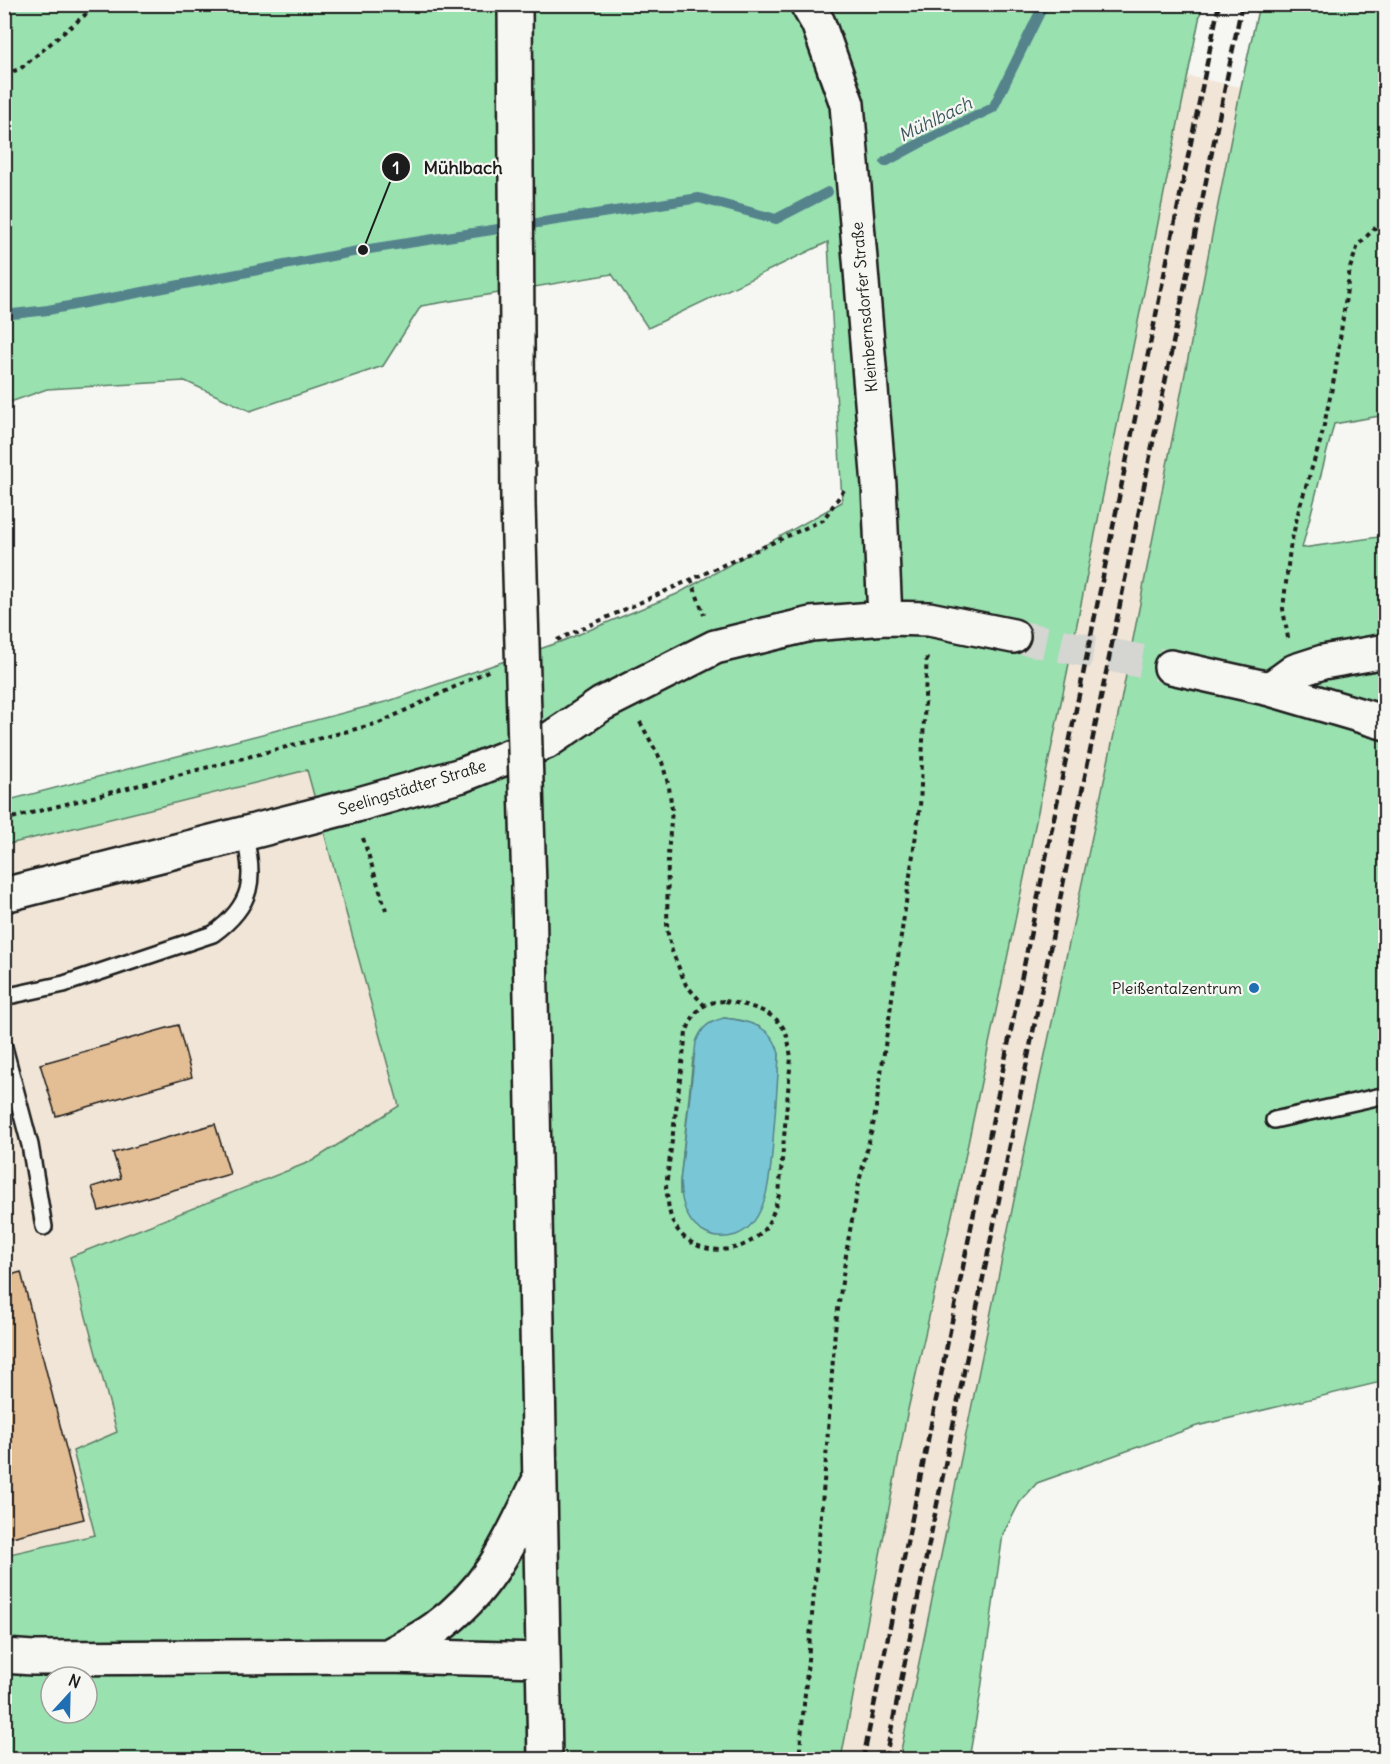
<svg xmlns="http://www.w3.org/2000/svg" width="1390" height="1764" viewBox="0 0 1390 1764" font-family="Delius,sans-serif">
<rect width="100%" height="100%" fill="#f6f6f2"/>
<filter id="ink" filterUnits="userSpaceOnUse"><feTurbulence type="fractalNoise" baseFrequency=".0167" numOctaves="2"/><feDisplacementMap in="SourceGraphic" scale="12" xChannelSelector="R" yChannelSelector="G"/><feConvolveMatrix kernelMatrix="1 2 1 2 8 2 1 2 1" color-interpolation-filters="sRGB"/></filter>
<g filter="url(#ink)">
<path fill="#f0e5d6" d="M1187,76l54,11 -122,624 -99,460 -121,588 -58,1 66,-346 58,-256 98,-465z
M308,770l91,336 -87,55 -242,96 47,175 -44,19 22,84 -90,20 -1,-710z"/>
<path fill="#99e1af" stroke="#5a7e66" stroke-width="1.5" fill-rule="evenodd" d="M4,5h1198l-139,688 -98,465 -58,256 -66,345h-836v-204l90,-20 -22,-84 44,-19 -47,-175 242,-96 87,-55 -92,-336 -302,75v-44l384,-100 171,-59 117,-48 165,-92 -14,-260 -180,86 -36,-54 -191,32 -38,60 -133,45 -65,-30 -138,8 -42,15zM724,1018l15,2 21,7 19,27 -9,119 -90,21v-12l13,-123zM51,1677h36v36h-36z
M1259,5h126v410l-51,9 -32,124 83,-12v845l-188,45 -160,57 -17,19 -17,32 -23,163 -11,62 -70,1 121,-589 99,-460 122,-624z"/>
<path fill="#79c7d6" stroke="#54838c" stroke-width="1.5" d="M724,1018c25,3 49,8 55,36 -1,24 -3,49 -5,74 -3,31 -2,94 -38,107 -10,3 -22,3 -31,-2 -19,-9 -24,-33 -25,-51l16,-140c6,-15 12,-20 28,-24z"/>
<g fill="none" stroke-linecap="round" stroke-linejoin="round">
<path stroke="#54838c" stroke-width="10" d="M885,162l39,-21 69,-33 51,-104
M4,315l44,-5 315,-60 336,-52 77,21 52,-27"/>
</g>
<path fill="#e3bd94" stroke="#1c1c1c" stroke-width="1.5" d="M178,1025l14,52 -136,39 -16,-52z
M215,1124l15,50 -131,37 -7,-24 29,-9 -8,-25z
M21,1272l63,247 -80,20v-262z"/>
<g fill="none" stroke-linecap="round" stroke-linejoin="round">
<path stroke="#d5d5d2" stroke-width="33" stroke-dasharray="33 16" stroke-linecap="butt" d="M1013,636l158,31"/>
<g stroke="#1c1c1c" stroke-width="20">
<path id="lane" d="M4,997l60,-13 149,-50c40,-29 43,-55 31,-100
M4,1047l26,98 14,82
M1274,1120l112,-25"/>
</g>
<g stroke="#1c1c1c" stroke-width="38">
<path id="secondary" d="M807,4l11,19 29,81 32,381 6,133
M1171,667l99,22 116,34
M1270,689l25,-18 28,-9 63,-11
M529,888l16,872
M4,895l352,-90 106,-30 84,-33 56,-38 113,-57 96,-23 74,-6 44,1 84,17
M4,1656l29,2 355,-2 155,4
M388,1656c16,-9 33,-17 48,-28 54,-39 73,-85 101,-143"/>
</g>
<path stroke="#1c1c1c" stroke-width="4" stroke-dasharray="4.5 4.5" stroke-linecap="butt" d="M4,74l16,-5 78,-65
M691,579l13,36
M1288,638l-5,-29 7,-61 9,-39 22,-70 14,-65 15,-106 8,-23 19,-19 9,-4
M557,640l266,-120 21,-30
M640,722l22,40 7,25 3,23 -4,45 -1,75 5,21 14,34 18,20
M4,820l375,-97 111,-53
M363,838l23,72
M725,1001c21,4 47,8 59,28 5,9 5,19 7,28l-12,138c-5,16 -10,34 -25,44 -25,18 -65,14 -80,-15 -6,-11 -6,-25 -8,-37l20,-154c8,-22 15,-31 39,-32z
M799,1760l27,-301 9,-129 13,-89 12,-63 14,-57 46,-314 7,-154"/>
<use href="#lane" stroke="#f6f6f2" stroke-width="15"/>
<use href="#secondary" stroke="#f6f6f2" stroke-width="33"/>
<path stroke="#1c1c1c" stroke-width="4.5" stroke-dasharray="9 4.5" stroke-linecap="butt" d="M863,1760l356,-1756
M885,1760l357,-1756"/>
<g stroke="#1c1c1c" stroke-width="38" stroke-linecap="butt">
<path id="secondary-bridge" d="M515,4l3,501 11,383"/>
</g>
<use href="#secondary-bridge" stroke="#f6f6f2" stroke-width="33"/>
</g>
</g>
<circle fill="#1f6fb2" stroke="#f6f6f2" stroke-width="2" cx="1254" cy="988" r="6"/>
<g text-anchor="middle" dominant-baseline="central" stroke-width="4.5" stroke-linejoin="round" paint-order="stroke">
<g font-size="16" fill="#1c1c1c" stroke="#f6f6f2">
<text transform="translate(864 307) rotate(-95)">Kleinbernsdorfer Straße</text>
<text transform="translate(412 787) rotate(-17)">Seelingstädter Straße</text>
</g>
<g font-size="16" fill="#1c1c1c" stroke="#f6f6f2" text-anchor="end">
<text x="1242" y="988">Pleißentalzentrum</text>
</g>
<g font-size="18" font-style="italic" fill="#3d585d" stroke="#f6f6f2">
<text transform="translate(935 119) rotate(-26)">Mühlbach</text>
</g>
</g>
<path fill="none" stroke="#1c1c1c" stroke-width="2" d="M363 250L396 167"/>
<g fill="#1c1c1c" stroke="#f6f6f2" stroke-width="2">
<circle cx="363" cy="250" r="6"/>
<circle cx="396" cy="167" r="15"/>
</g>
<g font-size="18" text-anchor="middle" font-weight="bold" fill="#fff">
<text x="396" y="174">1</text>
</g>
<g font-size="18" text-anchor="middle" font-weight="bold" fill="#1c1c1c" stroke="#f6f6f2" stroke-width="4.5" stroke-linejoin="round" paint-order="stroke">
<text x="463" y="174">Mühlbach</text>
</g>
<rect width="1390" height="1764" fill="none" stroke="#f6f6f2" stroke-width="24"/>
<rect x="12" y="12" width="1366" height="1740" fill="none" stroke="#1c1c1c" stroke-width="2" filter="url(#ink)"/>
<g transform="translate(69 1695) rotate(22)"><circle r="28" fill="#f6f6f2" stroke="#9f9f9c" stroke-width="1.5"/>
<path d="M0-4.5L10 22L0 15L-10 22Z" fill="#1f6fb2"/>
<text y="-9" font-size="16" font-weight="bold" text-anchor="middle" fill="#1c1c1c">N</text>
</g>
</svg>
